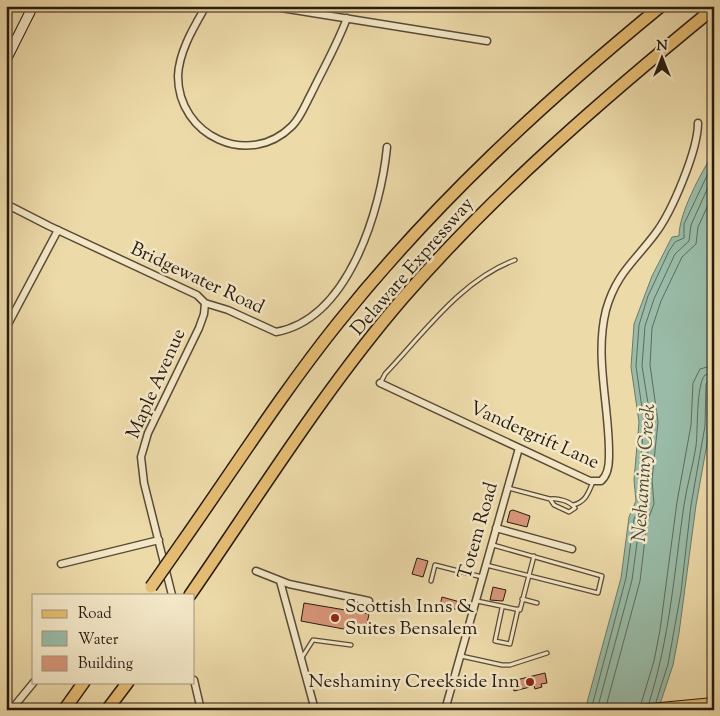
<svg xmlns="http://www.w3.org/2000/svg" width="720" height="716" viewBox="0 0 720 716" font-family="'Sorts Mill Goudy',serif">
<rect width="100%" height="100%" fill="#eddaa9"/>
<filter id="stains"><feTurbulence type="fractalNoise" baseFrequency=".004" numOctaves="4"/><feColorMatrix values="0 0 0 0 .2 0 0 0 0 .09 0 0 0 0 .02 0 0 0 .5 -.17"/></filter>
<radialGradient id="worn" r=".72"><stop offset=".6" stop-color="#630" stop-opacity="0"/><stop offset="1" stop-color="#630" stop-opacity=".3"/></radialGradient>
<path fill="#99bba7" stroke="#6c7b6a" d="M714,152v196l-4,79 -14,78 -17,128 -6,32 -15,45h-73l36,-132 8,-61 7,-16 -2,-21 5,-58 -8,-55 3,-43 18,-48 20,-39 7,-1c0,-23 22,-63 35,-84z"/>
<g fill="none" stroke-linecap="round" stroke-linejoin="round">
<path stroke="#606b5b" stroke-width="1" d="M656,702l12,-38 13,-72 10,-87 14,-79 1,-42 3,-4 5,-1
M649,703c21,-67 25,-129 35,-198 3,-20 9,-39 12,-59 2,-16 0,-61 9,-71l9,-2
M641,704l13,-43 6,-31 17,-128 14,-77 2,-42 7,-14 14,-4
M591,710l35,-132 8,-59 7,-17 -2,-22 5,-58 -8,-56 3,-41 9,-29 21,-45 6,-9 9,-4v-14l30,-63
M597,710l35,-130 8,-60 7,-17 -2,-23 6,-58 -9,-56 3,-40 9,-27 21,-45 14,-13 2,-16 23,-51
M605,710l35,-129 7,-59 7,-18 -2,-24 6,-58 -8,-57 2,-37 9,-27 21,-44 14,-13 2,-17 16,-35"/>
</g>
<path fill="#d9967a" stroke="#281b0f" d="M513,510l17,6 -3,11 -20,-5 3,-11z
M417,558l11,3 -5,16 -11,-3z
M493,587l13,3 -3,11 -13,-1z
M442,597l18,5 -2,8 -18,-5z
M304,603l65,11 -4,19 -64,-12z
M545,673l2,10 -6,1 1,3 -7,2 -1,-3 -20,5 -2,-10z"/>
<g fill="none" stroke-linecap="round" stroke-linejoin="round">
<g stroke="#594b36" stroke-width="5.5">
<path id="lane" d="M381,382l4,-8c39,-41 76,-94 130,-114
M508,488l42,11c8,-1 20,2 25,9l-6,4 -15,-7 -4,-6
M573,505c13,-3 15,-12 20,-23
M486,565l112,28 4,-17 -109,-31
M431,581l4,-16 47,12
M522,599l15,4
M477,601l43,9 14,-54
M502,608l-7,33 15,3 8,-35
M461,656l41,9h8l37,-12
M301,659l12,-19 38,5"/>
</g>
<g stroke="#594b36" stroke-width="9">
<path id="street" d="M206,6c-12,21 -27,45 -28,70 0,60 71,93 114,50 9,-9 13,-21 19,-32 12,-25 26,-49 36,-76
M269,6l218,35
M6,204l43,22 148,69 8,8 23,7 48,22c73,-13 105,-123 111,-185
M6,328l52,-98
M380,383l210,98h11c7,-6 8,-16 8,-24 1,-49 -15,-99 -3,-147 10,-36 28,-48 49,-76 17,-22 43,-84 43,-111
M496,528l76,21
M61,564l98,-24
M256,571l33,13 80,17
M280,581l35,129
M172,595l-28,-112 -3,-26 7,-24 51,-105 5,-14 1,-11
M194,680l7,30
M11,710l23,-28
M445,710l74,-262"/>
</g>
<g stroke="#281b0f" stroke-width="11">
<path id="secondary" d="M6,60l27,-54"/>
</g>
<g stroke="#281b0f" stroke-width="12">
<path id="primary" d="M639,710l75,-7"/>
</g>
<g stroke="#281b0f" stroke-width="14">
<path id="highway" d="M181,544c52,-74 101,-151 157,-221 95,-119 206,-221 323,-317
M190,595c69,-100 134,-205 213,-297 94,-108 201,-200 311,-290
M64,710l20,-28
M107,710l21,-28"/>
</g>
<use href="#lane" stroke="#f3e7c7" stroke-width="3"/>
<use href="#street" stroke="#f3e7c7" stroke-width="6"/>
<use href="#secondary" stroke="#f3e7c7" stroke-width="9"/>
<use href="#primary" stroke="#e6bd74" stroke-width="10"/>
<use href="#highway" stroke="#e6bd74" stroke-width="11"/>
<g stroke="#281b0f" stroke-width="14" stroke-linecap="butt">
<path id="highway-bridge" d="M151,587l30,-43"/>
</g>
<use href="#highway-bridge" stroke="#e6bd74" stroke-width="11"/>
</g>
<g fill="#8f2418" stroke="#f3e7c7" stroke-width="2">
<circle cx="335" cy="618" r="5"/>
<circle cx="530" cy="682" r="5"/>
</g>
<g text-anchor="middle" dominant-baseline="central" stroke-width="5" stroke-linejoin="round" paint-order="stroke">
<g font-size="19" fill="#281b0f" stroke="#f3e7c7">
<text transform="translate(413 267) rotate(-49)">Delaware Expressway</text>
<text transform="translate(197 279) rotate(25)">Bridgewater Road</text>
<text transform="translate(157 384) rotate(-66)">Maple Avenue</text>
<text transform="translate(534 436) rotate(24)">Vandergrift Lane</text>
<text transform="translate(479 531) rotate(-74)">Totem Road</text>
</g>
<g font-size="19" fill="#281b0f" stroke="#f3e7c7" text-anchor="start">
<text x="345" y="607">Scottish Inns &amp;<tspan x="345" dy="22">Suites Bensalem</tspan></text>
<text x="520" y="682" text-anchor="end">Neshaminy Creekside Inn</text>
</g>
<g font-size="20" font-style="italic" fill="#4a4b3d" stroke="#f3e7c7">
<text transform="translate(645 473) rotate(-86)">Neshaminy Creek</text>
</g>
</g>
<rect width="720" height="716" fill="none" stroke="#eddaa9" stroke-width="25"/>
<rect x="8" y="8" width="705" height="701" fill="none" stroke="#281b0f" stroke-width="2.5"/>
<rect x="12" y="12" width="695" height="691" fill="none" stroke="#281b0f"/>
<rect x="32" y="594" width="162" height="90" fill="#f3e7c7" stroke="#a2957d"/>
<rect x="42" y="610" width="25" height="8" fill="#e6bd74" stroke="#a2957d"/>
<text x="78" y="618" font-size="15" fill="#281b0f">Road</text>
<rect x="42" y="631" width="25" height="15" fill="#99bba7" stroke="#a2957d"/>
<text x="78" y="644" font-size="15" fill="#281b0f">Water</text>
<rect x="42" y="656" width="25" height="15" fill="#d9967a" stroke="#a2957d"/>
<text x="78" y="668" font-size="15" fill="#281b0f">Building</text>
<g transform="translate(662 58)" stroke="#f3e7c7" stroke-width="4" paint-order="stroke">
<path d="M0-4L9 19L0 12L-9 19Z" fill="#281b0f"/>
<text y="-8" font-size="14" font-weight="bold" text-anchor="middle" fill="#281b0f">N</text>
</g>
<rect width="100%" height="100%" filter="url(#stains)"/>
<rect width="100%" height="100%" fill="url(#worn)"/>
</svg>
